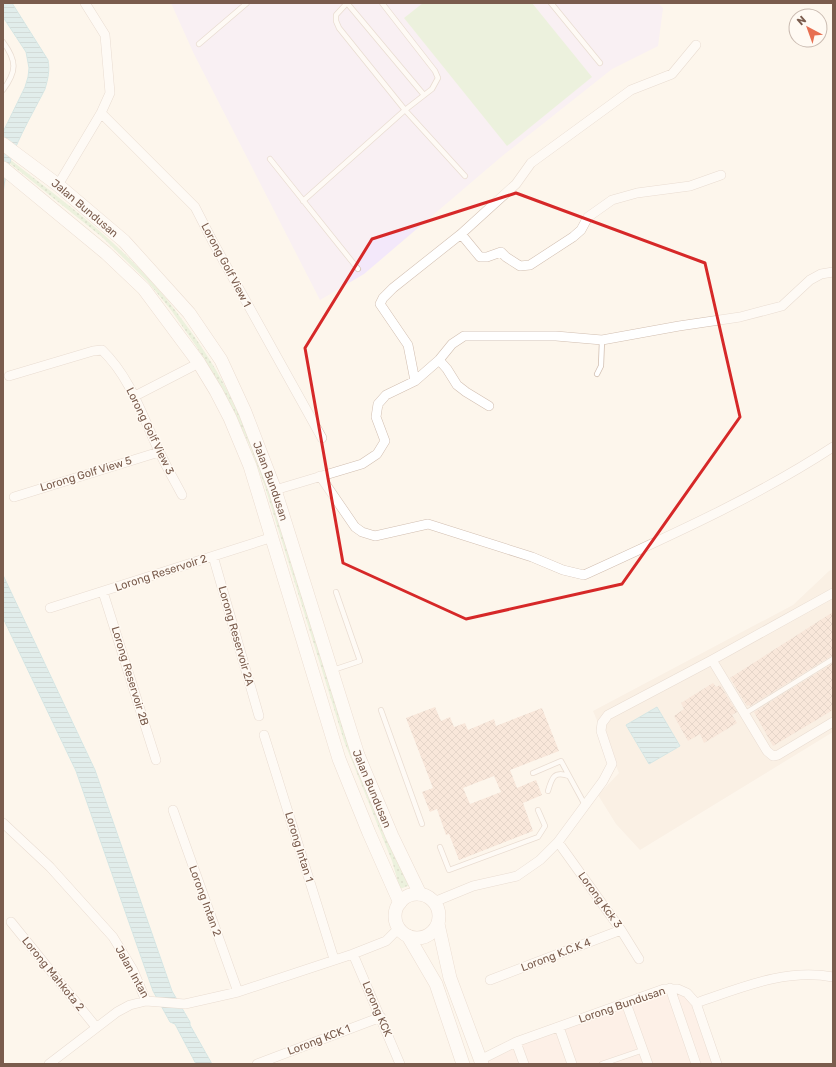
<svg xmlns="http://www.w3.org/2000/svg" width="836" height="1067" viewBox="0 0 836 1067" font-family="Rubik,sans-serif">
<defs>
<pattern id="grass-dots" width="8" height="8" patternUnits="userSpaceOnUse"><rect width="8" height="8" fill="#d8ecc9"/><path d="M2 2h.1M6 6h.1" fill="none" stroke="#b4c2a5" stroke-width="1.8" stroke-linecap="round"/></pattern>
<pattern id="water-rules" width="6" height="5" patternUnits="userSpaceOnUse"><rect width="6" height="5" fill="#bfe3e8"/><path d="M0 2.5h6" fill="none" stroke="#a0bbbe"/></pattern>
<pattern id="building-cross-hatch" width="8" height="8" patternUnits="userSpaceOnUse"><rect width="8" height="8" fill="#f3d5c3"/><path d="M0 0l8 8M0 8l8-8" fill="none" stroke="#cab0a1"/></pattern>
</defs>
<rect width="100%" height="100%" fill="#fdf6ec"/>
<path fill="#f5e8da" d="M833,569v163l-193,118 -24,-26 -18,-29 21,-22 -26,-62 200,-106 36,-34z"/>
<path fill="#fde8e0" d="M664,989l23,4 30,71h-235l34,-22z"/>
<path fill="#f3e8fa" d="M171,3h487l5,5 -5,38 -46,23 -111,88 -137,117 -44,26 -126,-246z"/>
<path fill="url(#grass-dots)" d="M3,154c61,48 125,93 172,156 23,30 45,63 61,98 12,25 22,50 32,75 10,27 15,56 25,83 40,106 80,212 120,318l-13,5 -8,-28 -48,-120 -79,-254 -16,-43 -17,-36 -16,-30 -20,-32 -25,-36 -24,-29 -45,-44 -99,-79z"/>
<path fill="#d8ecc9" d="M423,3h109l60,74 -85,69 -103,-128z"/>
<path fill="url(#water-rules)" stroke="#a5d3da" d="M3,3h9l36,57c2,10 0,19 -3,29 -16,32 -41,71 -42,108v-65l22,-45 3,-10 1,-9 -3,-16 -23,-35z
M3,575l92,195 77,221 18,31v3l22,39h-16l-21,-40 -5,-2 -17,-31 -77,-220 -73,-153z
M657,707l23,39 -31,18 -23,-39z"/>
<path fill="url(#building-cross-hatch)" fill-rule="evenodd" d="M833,612v43l-83,51 -1,-1 -2,1 -17,-28z
M833,663v47l-60,36 -19,-34z
M713,683l3,4 4,-2 17,27 -5,3 5,8 -33,20 -4,-9 -12,7 -14,-25 10,-7 -3,-6z
M435,707l6,14 9,-4 4,10 11,-4 3,7 26,-11 2,7 46,-18 17,43 -49,19 7,18 19,-8 6,15 -19,8 10,28 -74,29 -10,-26 -3,1 -9,-26 -7,3 -8,-20 11,-4 -27,-70zM494,776l7,16 -31,12 -7,-16z"/>
<g fill="none" stroke-linecap="round" stroke-linejoin="round">
<g stroke="#d1beb0" stroke-width="6">
<path id="lane" d="M347,3l-11,12v6l3,7 66,82 60,66
M347,3l77,92
M551,3l49,60
M3,42c14,19 14,29 0,48
M199,44l48,-41
M270,159l88,110
M303,201l102,-91 27,-21 6,-11 -3,-7 -53,-68
M597,374l4,-8 1,-26
M333,670l27,-9 -24,-69
M381,710l41,114
M744,714l89,-55
M533,773l28,-12 24,44
M548,791c4,-14 6,-20 21,-15
M440,847l9,23 89,-33 7,-11 -7,-16
M602,1064l41,-14"/>
</g>
<g stroke="#d1beb0" stroke-width="10">
<path id="street" d="M101,113l94,94 18,35 109,196
M58,185l43,-72 9,-20 -5,-58 -20,-32
M461,234l19,23h7l14,-5 5,5 14,9 10,-1 43,-28 8,-7 7,-13 24,-17 25,-7 53,-7 31,-11
M439,360l8,9 10,16 9,7 23,14
M9,376l84,-25 9,-1c29,28 40,66 57,101 7,15 15,29 23,44
M415,381l-7,-36 -28,-41 3,-6 10,-10 68,-54 55,-50 15,-21 100,-73 41,-16 24,-29
M135,396l64,-33
M320,476l35,51 7,5 13,4 53,-12 104,33 31,13 21,5c85,-39 171,-77 249,-128
M275,490l87,-26 15,-10 8,-13 -9,-24 2,-13 8,-9 29,-14 24,-21 13,-16 12,-8h92l46,4 77,-14 61,-9 42,-11 28,-26 11,-6 12,-2
M14,497l145,-45
M213,556l46,160
M103,592l53,168
M50,608l223,-71
M712,660l55,91 6,5 5,-1 55,-33
M264,735l70,224
M173,810l65,182
M3,823l47,44 63,70 20,33 13,31 39,3 53,-12 115,-38 33,-13 13,-13
M558,842l63,88 18,29
M434,902l39,-16 44,-10 23,-16 18,-18 45,-61 9,-17 -11,-33 1,-8 6,-8 104,-55 121,-67
M11,922l85,105
M353,954l47,110
M490,980l131,-50
M670,988l26,76
M626,1003l22,61
M696,1003c45,-15 89,-35 137,-26
M559,1027l13,37
M516,1042l8,22
M480,1060l36,-18 148,-53h14l9,4 9,10 21,61
M49,1064l68,-52 13,-7 16,-4
M257,1064l124,-47"/>
</g>
<g stroke="#d6c0b0" stroke-width="14">
<g id="secondary">
<path id="s1" d="M3,144l55,41 66,56 65,72 32,47 24,52 30,78 83,265 34,81 28,58"/>
<path d="M3,168l103,85 38,36 55,74 17,28 14,27 20,48 89,293 30,74 31,70"/>
<circle cx="417" cy="916" r="22"/>
<path d="M438,924l12,54 32,86"/>
<path d="M408,936l28,48 27,80"/>
</g>
</g>
<use href="#lane" stroke="#fff" stroke-width="4.5"/>
<use href="#street" stroke="#fff" stroke-width="9"/>
<use href="#secondary" stroke="#fff" stroke-width="13"/>
</g>
<path d="M0 0H836V1067H0ZM516,193l189,70 35,154 -118,167 -156,35 -123,-56 -38,-215 67,-109z" fill="#fdf6ec" fill-opacity=".55" fill-rule="evenodd"/>
<path fill="none" stroke="#d62828" stroke-width="3" stroke-linejoin="round" d="M516,193l189,70 35,154 -118,167 -156,35 -123,-56 -38,-215 67,-109z"/>
<g text-anchor="middle" dominant-baseline="central" stroke-width="3" stroke-linejoin="round" paint-order="stroke">
<g font-size="11" fill="#7a5c4d" stroke="#fffaf3">
<text stroke="none"><textPath href="#s1" startOffset="104">Jalan Bundusan</textPath></text>
<text transform="translate(226 265) rotate(62)">Lorong Golf View 1</text>
<text transform="translate(150 431) rotate(64)">Lorong Golf View 3</text>
<text transform="translate(86 474) rotate(-17)">Lorong Golf View 5</text>
<text stroke="none"><textPath href="#s1" startOffset="440">Jalan Bundusan</textPath></text>
<text transform="translate(161 573) rotate(-18)">Lorong Reservoir 2</text>
<text transform="translate(236 636) rotate(74)">Lorong Reservoir 2A</text>
<text transform="translate(130 676) rotate(73)">Lorong Reservoir 2B</text>
<text stroke="none"><textPath href="#s1" startOffset="764">Jalan Bundusan</textPath></text>
<text transform="translate(299 847) rotate(73)">Lorong Intan 1</text>
<text transform="translate(600 900) rotate(54)">Lorong Kck 3</text>
<text transform="translate(205 901) rotate(70)">Lorong Intan 2</text>
<text transform="translate(556 955) rotate(-21)">Lorong K.C.K 4</text>
<text transform="translate(132 972) rotate(61)">Jalan Intan</text>
<text transform="translate(53 974) rotate(51)">Lorong Mahkota 2</text>
<text transform="translate(622 1005) rotate(-19)">Lorong Bundusan</text>
<text transform="translate(377 1009) rotate(67)">Lorong KCK</text>
<text transform="translate(319 1040) rotate(-21)">Lorong KCK 1</text>
</g>
</g>
<rect width="836" height="1067" fill="none" stroke="#7a5c4d" stroke-width="8"/>
<g transform="translate(808 28) rotate(319)"><circle r="19" fill="#fffaf3" stroke="#cabbb1"/>
<path d="M0-3L7 15L0 10L-7 15Z" fill="#e76f51"/>
<text y="-6" font-size="11" font-weight="bold" text-anchor="middle" fill="#7a5c4d">N</text>
</g>
</svg>
